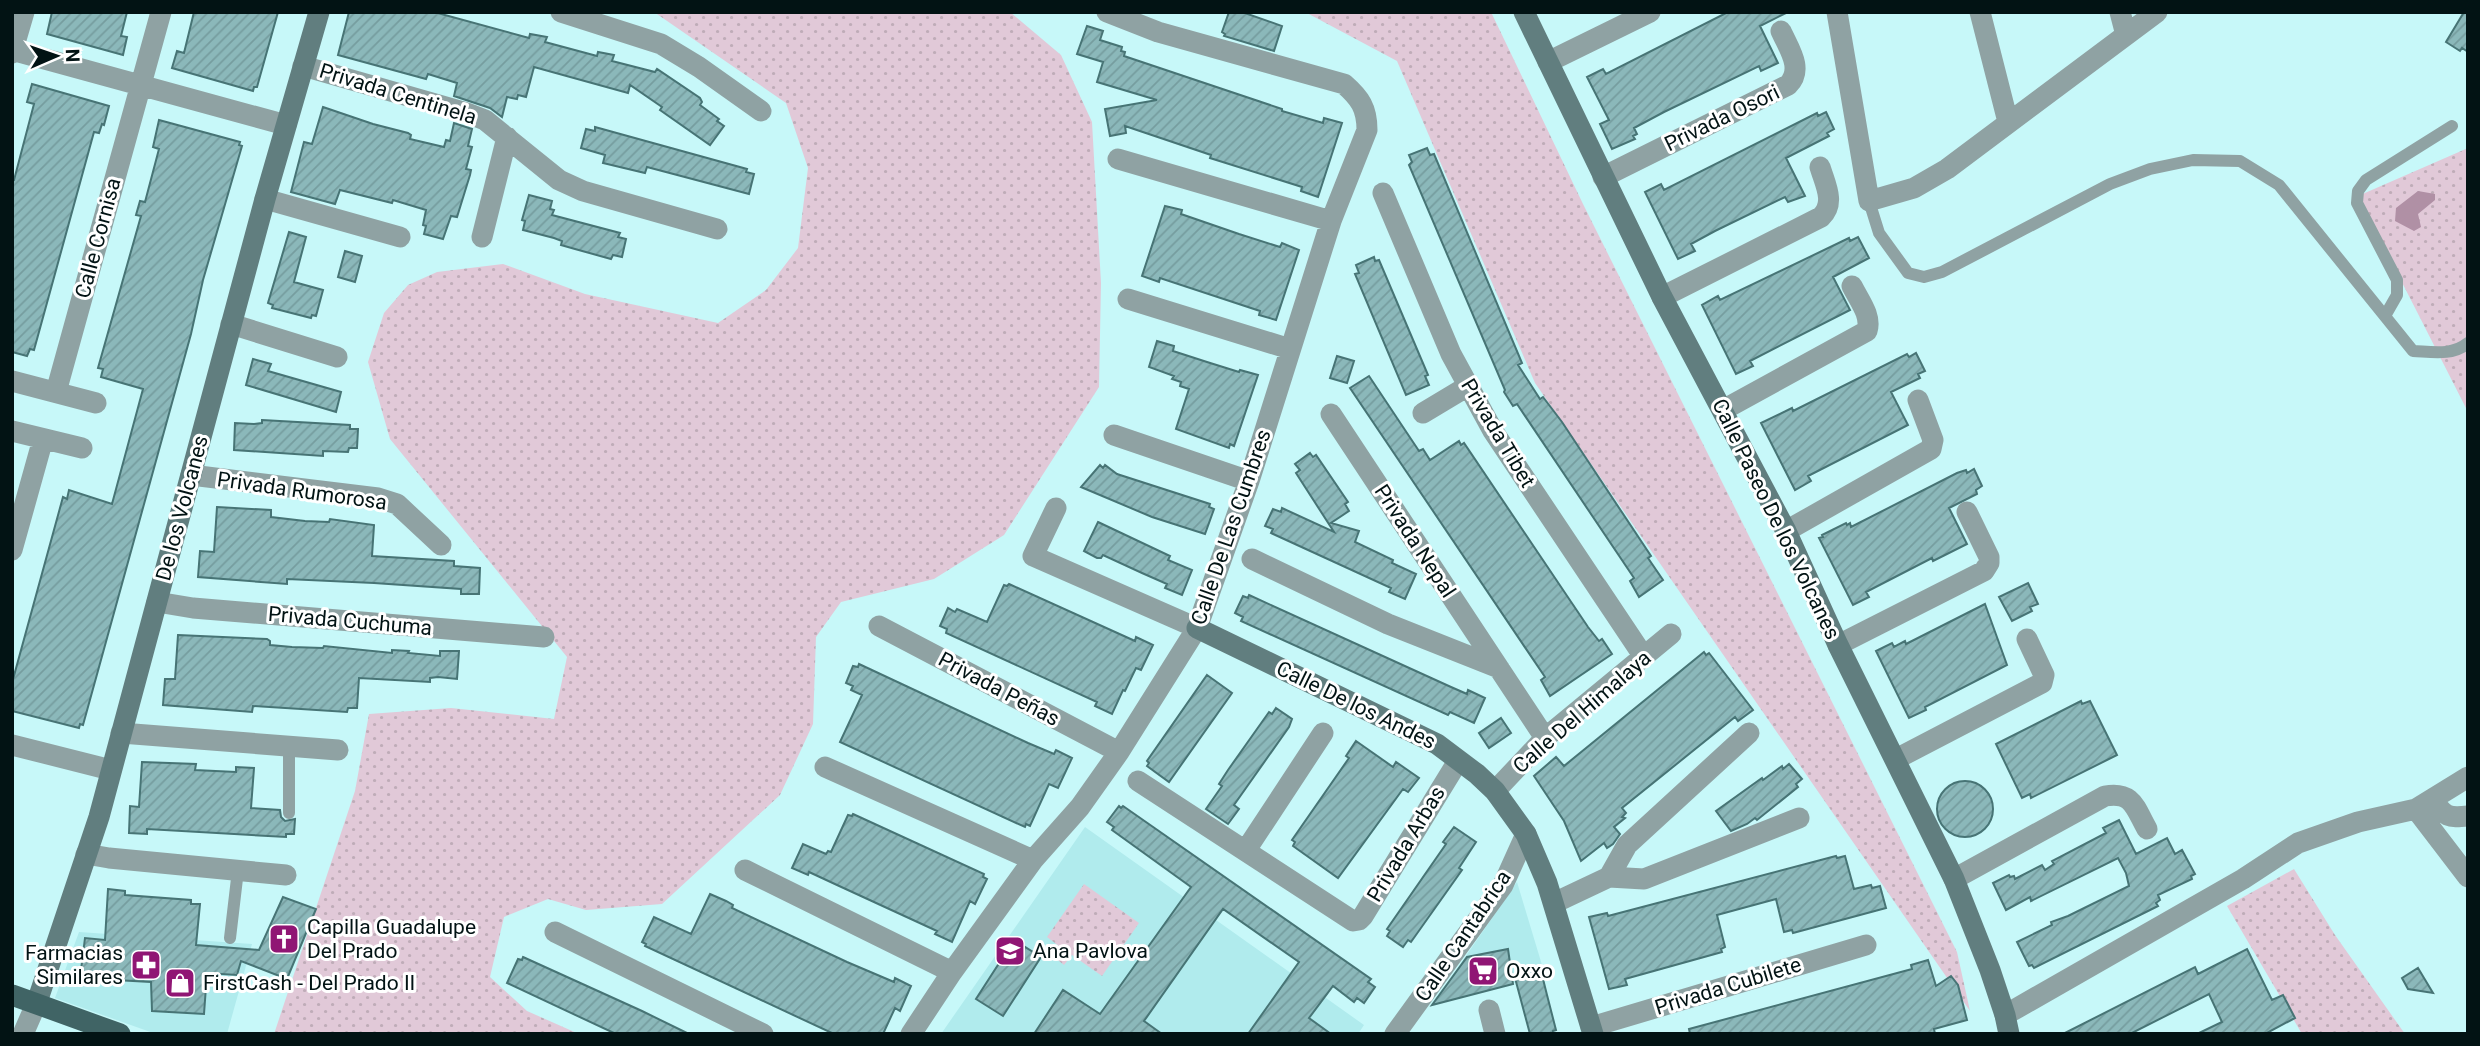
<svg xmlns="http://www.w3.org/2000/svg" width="2480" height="1046" viewBox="0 0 2480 1046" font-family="Roboto,sans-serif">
<defs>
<pattern id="green-dots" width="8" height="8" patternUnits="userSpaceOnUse" patternTransform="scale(1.75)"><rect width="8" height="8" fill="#e1c9d8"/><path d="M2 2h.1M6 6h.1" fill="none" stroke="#bfacb8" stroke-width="1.8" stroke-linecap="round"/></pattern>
<pattern id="building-hatch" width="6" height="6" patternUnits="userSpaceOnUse" patternTransform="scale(1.75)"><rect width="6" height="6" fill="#8bb8ba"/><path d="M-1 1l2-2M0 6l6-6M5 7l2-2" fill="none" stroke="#769d9f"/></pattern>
</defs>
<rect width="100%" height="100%" fill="#c7f8f9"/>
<path fill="#b0ebed" d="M1085,827l279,198 -6,9h-417z
M1517,882l28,93 -113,30z
M79,932l173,12 -25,90h-71l-101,-36z"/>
<path fill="url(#green-dots)" d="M654,12h356l51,43 31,67 9,161 -2,104 -95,148 -70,44 -93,23 -25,35 -3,87 -33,71 -118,109 -76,6 -38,-11 -44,18 -14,60 37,34 52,23h-305l81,-243 14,-77 82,-6 103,11 13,-62 -177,-218 -22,-77 16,-49 24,-28 29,-13 66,-8 82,30 133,29 48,-33 32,-42 10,-80 -22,-65z
M1305,12h186l92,192 374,748 13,59 -435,-628 -138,-322z
M2468,148v264l-110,-216z
M2294,869l41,66 70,99h-103l-75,-128z
M1084,884l55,39 -37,53 -30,-21 -8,10 -10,-8 6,-10 -13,-10z"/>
<path fill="#b090a5" d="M2418,191l17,3v6l-17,14 3,13 -7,4 -19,-10 1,-13z"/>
<path fill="url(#building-hatch)" stroke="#477475" stroke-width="2" d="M52,12h75l-6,24 6,1 -4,18 -76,-21z
M194,12h84l-21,75h-3l-1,4 -81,-23 5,-17 7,2z
M349,12h85l95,26 1,-4 17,3 -2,5 52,14 1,-4 16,3 -2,6 43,11 2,-3 43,29 2,4 -2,3 19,14 -2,2 7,5 -14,19 -50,-35 2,-3 -32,-22 -2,8 -94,-26 -8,30 -8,-2 -1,4 -10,-2 -5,20 -12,-9 -36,-12 3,-13 -29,-9 -2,5 -88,-24z
M1229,12h13l40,14 -8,25 -50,-15 1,-2 -3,-2z
M1728,12h60l-28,14 18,37 -17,8 -2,-5 -95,46 -30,16 3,6 -4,2 2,3 -23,10 -12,-25 9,-4 -22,-43 16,-8 3,5z
M2464,12h4v40l-6,-4 -2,3 -14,-9z
M1087,26l16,5 -3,9 22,7 -1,4 4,1 -1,4 158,53v2l41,12 1,-5 18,5 -24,74 -17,-6 1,-4 -92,-29 1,-3 -86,-29 1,7 -16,3 -5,-27 52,-9 -60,-18 6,-20 -26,-8z
M32,84l77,22 -5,19 -2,-1 -3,9 -5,-1 -60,218 -4,-1 -3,7 -15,-4v-172h2l20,-76 -7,-2z
M323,107l50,17 35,9 3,2 -1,4 34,8 2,-7 4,1 4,-18 18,6 -4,17 4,1 -6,22 5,1 -1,5 -13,42 -6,-1 -8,23 -19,-5 2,-8 -3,-1 3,-15 -33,-10 -1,3 -52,-13 -5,14 -44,-12 13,-50 8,2z
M1826,112l8,17 -7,4 2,3 -43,22 19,38 -17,6 -3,-5 -70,34 -24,13 4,7 -17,8 -33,-67 16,-8 3,6 153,-77 1,3z
M159,120l81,22 -1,3 3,1 -39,134 -12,54 -108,391 -3,-1 -1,4 -67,-17v-28l51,-186 4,2 2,-9 43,14 31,-115 -42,-12 2,-8 -5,-1 43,-152 -5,-1 4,-14 5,1 14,-53 -6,-2z
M595,127l152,42 -1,3 8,2 -5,20 -102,-27 -2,6 -42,-10 2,-8 -24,-7 5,-19 9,2z
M1427,148l3,7 4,-1 88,209 -4,2 22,34 3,-2 19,25 89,134 -3,2 15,22 -24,17 -9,-16 4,-3 -117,-174 -4,2 -9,-14 1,-2 -96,-225 3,-3 -3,-7z
M529,195l23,6 -2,8 4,1 -2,5 68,18 -2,4 8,2 -4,18 -9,-2 -2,4 -36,-10 -14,-4 1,-4 -8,-3 -31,-8 2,-9 -3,-1z
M1165,206l17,4 -1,4 58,20 41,13 2,-4 17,7 -23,70 -17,-5 1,-4 -100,-33 -1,4 -17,-6z
M289,232l17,5 -12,45 29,8 -7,26 -4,-1 -1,3 -39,-10 1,-3 -5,-2z
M1858,237l11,21 -36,19 17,33 -100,51 3,5 -17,8 -34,-69 16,-9 2,4 129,-62 1,3z
M345,251l17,5 -7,26 -17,-5z
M1374,257l1,4 4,-1 49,115 -3,1 4,9 -23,10 -51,-121 4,-1 -3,-8z
M1157,341l17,5 -1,5 34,11 32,10 1,-2 18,5 -24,71 -4,-2 -1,4 -53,-19 13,-40 -9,-3 1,-4 -9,-3 2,-3 -25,-9z
M1916,353l9,18 -7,3 2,4 -29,14 17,33 -100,51 3,5 -16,9 -34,-67 31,-15 1,3 114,-57 2,3z
M1337,356l17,5 -7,22 -17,-5z
M253,359l18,5 -3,7 73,21 -5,20 -90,-27z
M1369,376l50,75 4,-2 7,11 29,-19 2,4 3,-2 124,184 11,14 3,-2 10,15 -62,42 -9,-16 4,-3 -195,-289z
M262,420l88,5v4h8l-1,19h-8l-1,4 -25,-1v5l-89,-6 1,-27 19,1 8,-1z
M1310,453l3,4 3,-2 32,47 -3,2 4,7 -18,12 28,8 -4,11 38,18 -1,3 24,11 -11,25 -16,-7 2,-4 -120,-55 2,-4 -8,-3 8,-17 8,3 1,-4 52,24 -38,-59 4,-3 -5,-6z
M1100,465l3,3 2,-3 12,9 93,30 -1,3 5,2 -9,25 -53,-17 -71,-30z
M1974,469l8,17 -6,4 1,4 -28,14 18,36 -34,17 -1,-3 -66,34 3,5 -16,8 -34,-67 4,-1 -1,-2 24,-12 1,2 3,-2 1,4 106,-54 9,-3 1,3z
M217,507l54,3v7l34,4 24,1 1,-3 44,6 -2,31 82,5v5l26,2 -1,26h-18v-5l-87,-6 -87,-4v5l-89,-7 2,-26 14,1z
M1098,522l72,34 -2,4 24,10 -10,25 -17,-7 2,-4 -25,-11 -39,-18 -2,3h-4l-13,-7z
M2028,583l10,21 -8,3 2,4 -20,10 -13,-24z
M1009,584l126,57 1,-4 17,8 -12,25 -5,-2 -11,23 -2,-1 -11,24 -17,-8 2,-4 -151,-69 1,-4 -7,-3 8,-18 7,4 2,-3 30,13 17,-37 3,1z
M1249,595l202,92 16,7 1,-4 17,8 -11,25 -24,-11 -2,3 -207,-94 2,-4 -8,-4 8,-17 5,2z
M1985,604l22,61 -82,42 1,3 -17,8 -33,-67 16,-8 2,4 11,-6 1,3z
M178,635l89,4 3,2v4l22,2 31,1 1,-2 68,7v-3l17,1 -1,2 32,3v-5h19l-2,28 -19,-2 -8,1v4l-71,-4 -2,30h-9l-1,4 -94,-6 -1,6 -89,-7 2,-26h10z
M1704,652l2,3 3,-2 44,57 -15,11 -3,-4 -113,91 4,5 -4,4 3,1 -11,9 6,7 -7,10 -6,4 -3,-5 -23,18 -17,-40 -30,-45 22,-19 8,9z
M859,664l169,79 26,11 2,-4 16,8 -14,30 -9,-4 -19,42 -4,-2 -1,3 -185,-85 22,-47 -11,-5 2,-4 -7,-3 7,-17 5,1z
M1207,675l25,18 -63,89 -22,-16 2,-3 -2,-2z
M2081,701l1,3 8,-3 27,54 -86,43 -1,-4 -8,4 -26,-54z
M1276,708l16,11 -3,8 -55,78 5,4 -11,15 -22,-15 16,-23 -3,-2 9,-14 41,-58 3,2z
M1501,718l10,15 -22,15 -10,-15z
M1356,741l37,26 3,-5 23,16 -11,14 -5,-3 -65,89 -45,-32 2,-4 -3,-2 57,-82 -3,-2z
M142,762l54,2 -1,6 41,2v-5l18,1 -3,40 29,2 1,7 4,4 10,-2 -1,15h-8v3l-139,-8v5l-18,-1 1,-27 9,1z
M1789,764l13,15 -6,5 2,3 -41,33 -2,-2 -8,6 -16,7 -15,-20 46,-33 1,2 19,-14 1,3z
M1937 809a28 28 0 1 1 56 0a28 28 0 1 1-56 0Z
M1119,806l2,2 2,-2 248,173 -3,3 7,5 -11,16 -7,-5 -3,4 -21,-16 -24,32 22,16h-83l51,-72 -76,-53 -79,112 18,13h-128l29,-44 37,24 91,-127 -79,-57 2,-3 -7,-5z
M853,814l131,60 -1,3 4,2 -12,25 -5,-3 -18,41 -17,-8 2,-3 -100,-46 -28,-13 -1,3 -16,-7 11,-24 23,10 2,-3 3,1 17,-37 4,1z
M2119,820l17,34 31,-16 8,16 7,-4 13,24 -4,2 1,3 -34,16 2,5 -4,3 2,3 -124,62 -2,-3 -3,1 -12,-24 35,-17 -1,-3 17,-6 61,-30 -3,-13 -8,-15 -87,43 -1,-4 -24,13 -13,-27 16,-8 1,2 4,-1 1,3 27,-14 3,5 9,-6 -2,-3 54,-28 -3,-5z
M1454,827l22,15 -17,26 3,2 -51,72 -3,-2 -5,7 -16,-11 3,-5 -3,-2 59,-85 -3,-2z
M1836,856l1,2 8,-2 9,33 17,-4 1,3 8,-2 6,22 -93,25 -1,-3 -8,2 -8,-33 -59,16 8,32 -4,2 1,3 -97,27 2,6 -18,4 -20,-72 18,-4 1,3z
M108,889l17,2v4l66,5v4h9l-4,41 63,5 24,-53 33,12 -29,70 -46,-18 -4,14 -30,-2 -3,41 -52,-3 -1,-29 -71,-4 5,-40 20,2z
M710,894l16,7 7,4 -1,3 115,54 47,20 1,-4 16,8 -11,25 -5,-3 -12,26h-49l-189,-88 1,-2 -4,-2 12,-25 37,17z
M1014,940l27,17 -38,59 -27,-17z
M1508,949l5,35 -81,21 35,-48z
M2247,949l25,51 11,-5 12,23 -30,16h-68l25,-12 -13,-28 -79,40h-67l132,-67 3,7z
M523,957l119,54 47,23h-73l-109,-51 11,-24 4,1z
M1928,960l8,26 15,-10 7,9 9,35 -33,9 1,5h-245l-1,-5 223,-60 -1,-4z
M2418,968l15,25 -25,-4 -6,-11z
M1537,972l2,8 4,-1 4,16 9,35 -3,1v3h-23l-15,-56z"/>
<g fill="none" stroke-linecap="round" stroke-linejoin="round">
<path stroke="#8fa2a3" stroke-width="12" d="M1869,201l10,32 29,40 16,4 18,-5 168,-88 40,-15 43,-9 47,1 39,24 134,166c20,1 39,5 55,-8
M2385,316l12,-21v-15l-40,-77 1,-12 8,-11 86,-54
M289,746v67
M230,938l8,-68"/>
<path stroke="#8fa2a3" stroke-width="21" d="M561,12l100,32 38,23 62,44
M1837,12l32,189 45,-13 33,-19 210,-157
M1980,12l28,110
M2120,12l6,23
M12,50l274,75
M12,53l12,-41
M1548,62l102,-50
M303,66l164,47 18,7 74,60 24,11 134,38
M1118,159l213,62
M1603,177l185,-92c16,-16 1,-36 -7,-54
M1383,193l68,161 42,77 151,226
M265,199l135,38
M482,237l25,-100
M1662,297l159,-80c15,-14 4,-33 -1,-50
M1128,299l162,50
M231,324l106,33
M12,381l84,22
M56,392l105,-380
M1723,410l144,-79c5,-15 -8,-31 -15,-45
M1423,413l45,-27
M1331,414l214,324
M12,431l70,17
M1114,435l135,46
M191,475l187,23 19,6 44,41
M1056,508l-23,48 164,72
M1786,531l145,-82 2,-9 -15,-40
M12,550l31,-111
M1252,559l136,65 111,44
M157,602l36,6 351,29
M879,626l240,126
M1838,645l146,-74 5,-8v-6l-22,-45
M121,733l217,17
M12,745l99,25
M1896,759l146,-76 2,-8 -17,-36
M825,767l208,93
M1138,781l215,140 6,-1 4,-4 95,-155
M1495,791l50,-53 126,-104
M2433,800c12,17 15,18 35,16
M2416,809l52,68
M1246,850l77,-117
M86,854l23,4 177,17
M745,870l207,102
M1609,877l18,-32 122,-112
M1954,879l151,-83c28,-5 30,12 42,33
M1554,903l55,-26 35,2 155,-61
M555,932l208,102
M1489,1010l6,24
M2005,1015l238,-136 55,-36 60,-21 58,-13 52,-32
M1591,1027l275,-82
M23,1034l14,-32
M911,1034l41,-62 81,-112 47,-53 39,-55 78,-124 52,-147 82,-260 36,-91c0,-22 -7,-32 -23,-46l-186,-52 -51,-20
M1395,1034l108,-149 23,-51"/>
<path stroke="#617e7f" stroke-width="21" d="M1524,12l138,285 124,234 52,114 116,234 36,91 15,45 4,19
M1197,628l240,116 40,30 18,17 31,43 21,49 46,151
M37,1002l62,-185 166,-618 54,-187"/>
<path stroke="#406465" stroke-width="21" d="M12,995l108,39"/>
</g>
<defs>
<g id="church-square" transform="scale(1.575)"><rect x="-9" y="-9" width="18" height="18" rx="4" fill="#901674" stroke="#fff"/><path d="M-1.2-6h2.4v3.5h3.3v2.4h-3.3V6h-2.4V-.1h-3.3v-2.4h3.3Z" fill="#fff"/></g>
<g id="school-square" transform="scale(1.575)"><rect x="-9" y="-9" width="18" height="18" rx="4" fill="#901674" stroke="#fff"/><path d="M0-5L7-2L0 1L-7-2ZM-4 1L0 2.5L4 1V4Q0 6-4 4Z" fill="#fff"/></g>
<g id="pharmacy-square" transform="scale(1.575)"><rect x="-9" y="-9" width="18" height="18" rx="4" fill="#901674" stroke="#fff"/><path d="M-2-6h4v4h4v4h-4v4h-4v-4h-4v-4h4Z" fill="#fff"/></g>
<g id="supermarket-square" transform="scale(1.575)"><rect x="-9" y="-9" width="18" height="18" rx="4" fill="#901674" stroke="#fff"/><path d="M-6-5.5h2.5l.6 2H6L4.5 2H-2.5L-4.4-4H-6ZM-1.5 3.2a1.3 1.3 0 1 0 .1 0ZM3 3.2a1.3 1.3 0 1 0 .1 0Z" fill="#fff"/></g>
<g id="shop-square" transform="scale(1.575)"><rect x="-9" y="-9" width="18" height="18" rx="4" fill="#901674" stroke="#fff"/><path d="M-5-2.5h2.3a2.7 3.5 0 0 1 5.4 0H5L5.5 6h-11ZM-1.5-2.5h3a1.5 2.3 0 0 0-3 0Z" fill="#fff"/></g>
</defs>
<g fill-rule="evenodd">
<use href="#church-square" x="284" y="939"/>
<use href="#school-square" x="1010" y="951"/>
<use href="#pharmacy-square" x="146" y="965"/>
<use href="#supermarket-square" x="1483" y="971"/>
<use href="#shop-square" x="180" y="983"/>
</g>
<g text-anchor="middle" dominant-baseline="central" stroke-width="6" stroke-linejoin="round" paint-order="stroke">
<g font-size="21" fill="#021314" stroke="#fff">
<text transform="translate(398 94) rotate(17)">Privada Centinela</text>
<text transform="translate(1722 118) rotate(-26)">Privada Osori</text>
<text transform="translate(98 238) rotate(-75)">Calle Cornisa</text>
<text transform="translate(1498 433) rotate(59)">Privada Tibet</text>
<text transform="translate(302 491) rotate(8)">Privada Rumorosa</text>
<text transform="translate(182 508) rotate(-75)">De los Volcanes</text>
<text transform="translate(1776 519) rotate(64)">Calle Paseo De los Volcanes</text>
<text transform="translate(1231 527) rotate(-71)">Calle De Las Cumbres</text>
<text transform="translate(1415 541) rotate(57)">Privada Nepal</text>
<text transform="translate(350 621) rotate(5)">Privada Cuchuma</text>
<text transform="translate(999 689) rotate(28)">Privada Peñas</text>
<text transform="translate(1356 705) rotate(26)">Calle De los Andes</text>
<text transform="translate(1582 712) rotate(-41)">Calle Del Himalaya</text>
<text transform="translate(1406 844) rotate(-59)">Privada Arbas</text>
<text transform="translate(1463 936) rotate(-56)">Calle Cantabrica</text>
<text transform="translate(1728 986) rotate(-17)">Privada Cubilete</text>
</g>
<g font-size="21" fill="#021314" stroke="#fff" text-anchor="start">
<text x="307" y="927">Capilla Guadalupe<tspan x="307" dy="24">Del Prado</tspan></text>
<text x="1033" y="951">Ana Pavlova</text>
<text x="123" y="953" text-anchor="end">Farmacias<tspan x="123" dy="24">Similares</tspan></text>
<text x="1506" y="971">Oxxo</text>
<text x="203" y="983">FirstCash - Del Prado II</text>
</g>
</g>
<rect width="2480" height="1046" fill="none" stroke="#021314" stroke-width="28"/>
<g transform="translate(56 56) rotate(88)" stroke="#ffffff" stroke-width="5" paint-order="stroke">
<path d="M0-5L12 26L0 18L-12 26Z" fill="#021314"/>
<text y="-10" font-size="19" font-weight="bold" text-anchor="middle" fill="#021314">N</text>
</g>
</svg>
